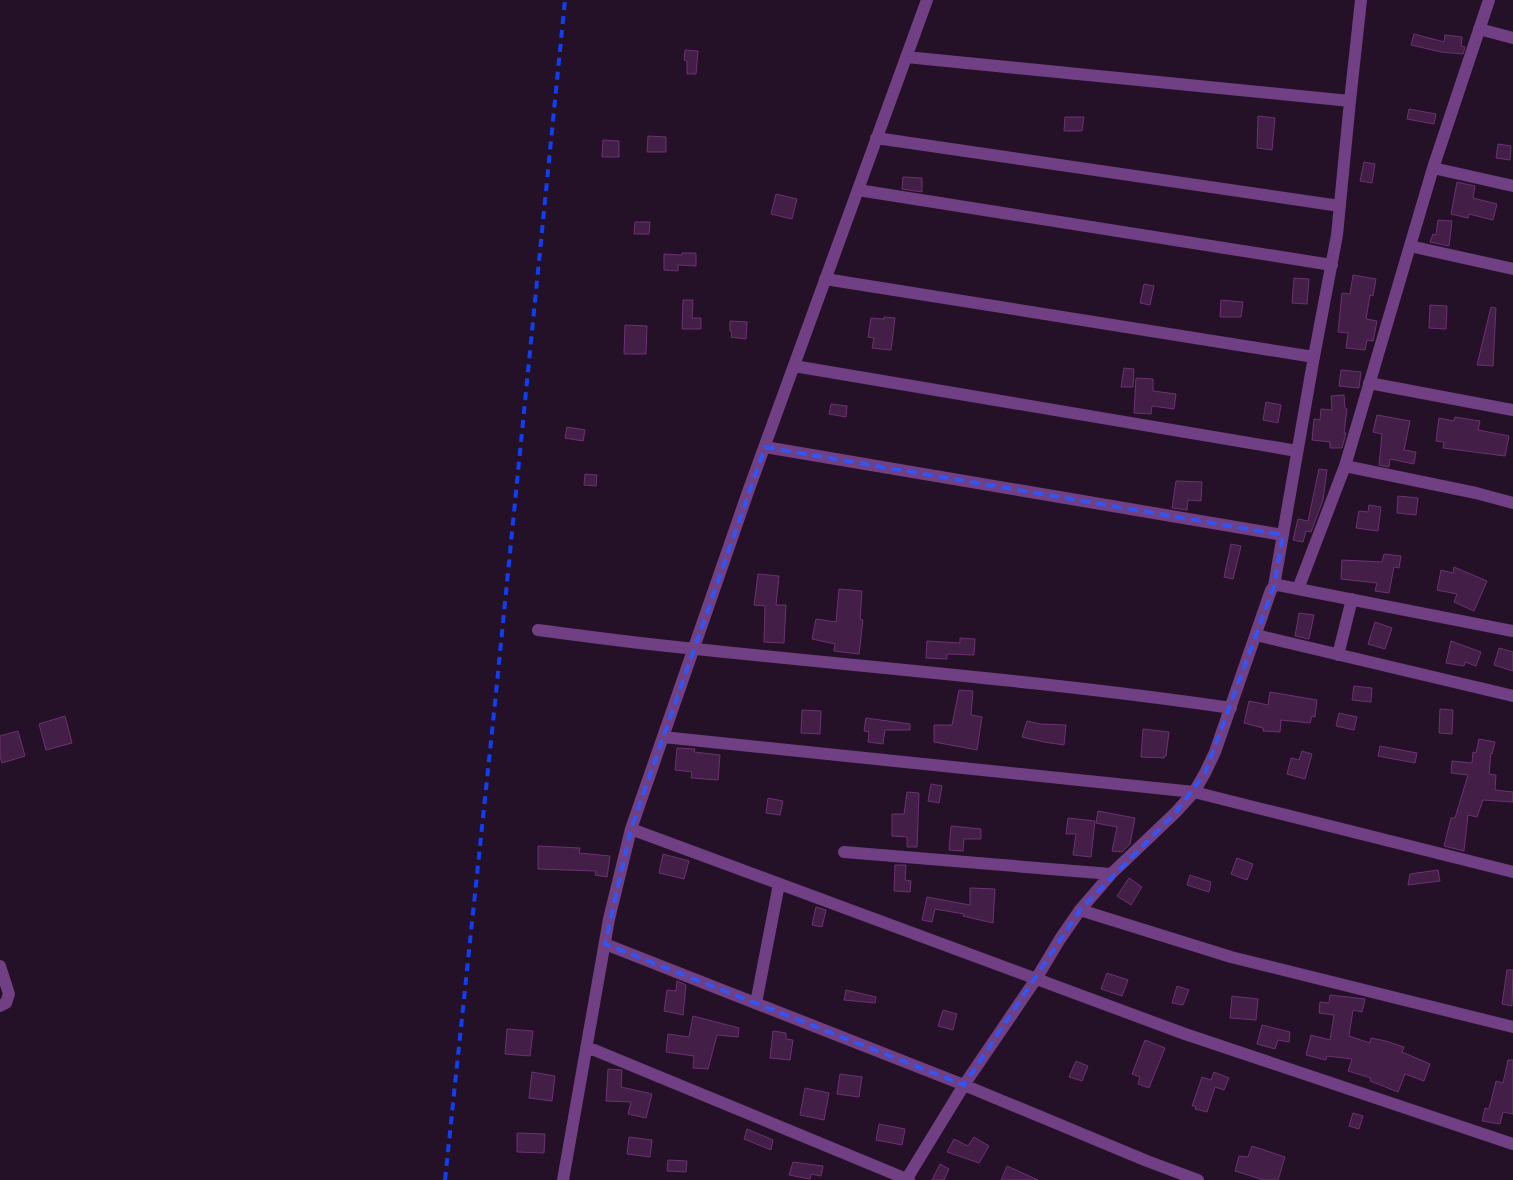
<svg xmlns="http://www.w3.org/2000/svg" width="1513" height="1180" viewBox="0 0 1513 1180" font-family="Manrope,sans-serif">
<rect width="100%" height="100%" fill="#241127"/>
<path fill="#431e47" stroke="#6b3271" d="M1414,34l30,8 1,-7 17,2 -1,9 4,1 -2,7 -22,-2 -30,-7z
M685,50l13,1 -2,23h-9v-13l-3,-1z
M1409,109l27,5 -2,10 -27,-5z
M1258,116l17,2 -3,32 -15,-2z
M1065,117h19l-2,14h-18z
M648,136l18,1v15h-19z
M603,140l16,1v16h-17z
M1498,144l13,2 -1,14 -14,-2z
M1364,162l11,2 -3,19 -12,-2z
M903,177l19,1v14l-20,-3z
M1457,182l18,4 -2,12 24,6 -4,16 -24,-6 -1,4 -17,-4z
M776,194l21,5 -5,20 -21,-5z
M1438,220l14,1 -3,25 -19,-4 3,-8 3,1z
M635,222h15l-1,12h-15z
M682,253h14v13l-18,-1v6l-14,-1v-16l18,1z
M1353,275l23,4 -3,17 -3,-1 -4,24 11,2 -4,20 -6,-1 -2,10 -19,-2 2,-15 -10,-1 4,-39 8,1z
M1294,278l15,1 -2,25 -15,-1z
M1144,284l10,2 -4,19 -10,-2z
M683,300h10l-1,18h9v11h-19z
M1221,300l22,2 -2,15h-21z
M1430,305l17,1 -1,23 -17,-1z
M1491,307l5,1 -3,58 -16,-1z
M884,317l11,1 -4,32 -19,-2 2,-10 -6,-1 3,-19 13,1z
M730,321l17,1 -1,17 -15,-2 1,-5 -2,-1z
M625,325l22,1 -1,28h-22z
M1124,368l10,1 -1,18h-12z
M1341,370l20,2 -2,16 -20,-2z
M1136,378l17,1v12l23,3 -2,15 -22,-3 -1,8 -17,-1z
M1344,395l1,13 2,1 -3,24h2l-4,15h-12v-6l-18,-2 2,-21 6,1 1,-11 11,1 -1,-14z
M1266,402l15,3 -3,18 -15,-3z
M831,404l16,2 -1,11 -17,-3z
M1377,415l33,6 -6,29 12,2 -2,12 -24,-5 -1,8 -10,-2 3,-31 -9,-2z
M1455,417l25,4 -2,9 31,6 -4,20 -62,-8 1,-6 -8,-1 3,-23 15,3z
M567,427l18,3 -2,11 -18,-3z
M1319,469l8,1 -4,30 -12,32 -5,-1 -3,11 -10,-2 5,-21 10,2z
M585,474l12,1 -1,11 -12,-1z
M1176,481l26,1 -1,19 -13,-1 -1,10 -15,-2z
M1398,496l20,2 -2,17 -19,-2z
M1369,505l12,2 -3,24 -22,-3 3,-17 9,1z
M1231,544l10,2 -8,33 -9,-2z
M1384,554l17,2 -2,12 -5,-1 -5,26 -14,-2 2,-8 -36,-4 1,-19 40,2z
M1454,567l33,14 -13,30 -20,-9 3,-8 -20,-4 4,-20 12,3z
M758,574l21,2 -3,29h10l-2,38 -20,-1 1,-36 -11,-1z
M839,589l23,2 -2,28 3,1 -4,34 -25,-3 1,-7 -23,-5 4,-20 20,3z
M1299,613l15,2 -5,24 -14,-3z
M1375,622l17,6 -7,21 -17,-5z
M960,638l15,1 -1,16 -27,-1v5l-21,-1 1,-17 33,2z
M1451,641l30,11 -5,14 -11,-4 -1,4 -18,-3z
M1499,648l14,4v19l-19,-6z
M1354,686l18,2 -1,14 -19,-2z
M959,690l14,1 -2,24 11,2 -5,33 -43,-8v-17h18z
M1270,692l47,8 -2,17 -3,-1 -2,7 -29,-3 -1,12 -17,-1v-3l-19,-5 5,-22 19,4z
M1440,709l13,1 -1,24 -13,-1z
M802,710l19,1 -1,23 -19,-1z
M1339,713l18,4 -3,13 -18,-4z
M65,716l7,27 -26,7 -7,-26z
M866,718l44,6v6h-25l-2,14 -15,-2 1,-10 -5,-1z
M1027,721l13,3 26,1 -2,20 -20,-3 -22,-5z
M1143,729l26,3 -3,24h-2v2l-23,-1z
M18,731l7,25 -23,7 -2,-7v-20z
M1479,739l16,3 -3,12 -1,-1 -2,21 7,1 -1,15 18,2v10l-30,-2 -6,17 -9,-2 -4,36 -20,-5 7,-28h4l13,-43 -17,-2 1,-12 20,2 1,-11 3,1z
M1380,746l37,7 -2,10 -37,-7z
M677,748l18,1 -1,3 26,3 -2,25 -27,-2 1,-6 -17,-2z
M1302,751l10,3 -7,25 -18,-5 4,-16 8,2z
M931,784l11,2 -3,17 -11,-2z
M907,792l12,1 -2,54h-10v-10l-15,-1v-22h12z
M768,798l15,3 -3,14 -14,-2z
M1098,811l37,7 -5,26 -8,8 -10,-1 5,-24 -21,-4z
M1068,818l27,3 -4,36 -18,-2 3,-21h-10z
M951,826l30,3v10h-17l-1,12 -14,-1z
M538,846l42,2 -1,5 31,3 -3,21 -12,-2 1,-4 -58,-2z
M663,854l26,7 -5,18 -25,-6z
M1237,858l16,6 -6,16 -16,-6z
M895,865h11l-1,15 6,1 -1,11 -16,-1z
M1438,870l2,11 -32,4 2,-11z
M1190,875l21,7 -2,10 -22,-7z
M1129,878l13,9 -11,18 -14,-9z
M970,888l25,1 -2,34 -30,-7 1,-2 -29,-5 -3,13 -10,-2 5,-23 43,8z
M816,907l10,3 -4,17 -10,-2z
M1507,970h6l-1,36 -10,-2z
M1107,973l21,7 -6,16 -21,-7z
M677,981l9,4 -3,30 -19,-4 3,-21 9,1z
M1177,986l12,4 -6,15 -11,-2z
M846,990l30,7 -1,6 -31,-3z
M1330,995l35,4 -3,13 -9,-2 -4,26 21,7 1,-5 15,3 18,6 -2,5 28,12 -6,17 -19,-7 -7,18 -28,-11 1,-3 -23,-7 4,-12 -25,-3 -1,4 -20,-5 5,-20 19,5 4,-25 -15,-2 1,-11 9,1z
M1232,996l26,3 -2,21 -26,-2z
M943,1010l14,4 -4,16 -15,-4z
M693,1016l46,12 -1,9 -21,-2 -9,34 -15,-1 1,-12 -28,-4 2,-18 21,3z
M1262,1025l28,7 -1,10 -11,-2 -3,9 -18,-5z
M507,1029l26,2 -3,25 -25,-2z
M773,1031l13,2v6l7,1 -3,20 -20,-2z
M1145,1040l20,8 -16,40 -11,-4 2,-7 -8,-3z
M1508,1060h5v54l-10,-2 -3,12 -18,-3 3,-13 4,1 7,-28 7,2z
M1076,1061l12,5 -6,15 -13,-4z
M608,1069l14,1 -1,17 31,7 -6,24 -18,-4 3,-12 -25,-1z
M532,1072l23,4 -3,25 -23,-3z
M1214,1072l15,6 -5,12 -9,-3 -8,25 -12,-3 1,-3h-4l10,-29 9,3z
M840,1074l22,3 -3,20 -22,-3z
M805,1088l24,5 -5,27 -24,-5z
M1353,1113l10,3 -4,13 -10,-3z
M879,1124l26,5 -3,16 -26,-5z
M747,1129l26,11 -2,10 -27,-11z
M517,1133l28,1 -1,19 -27,-1z
M629,1137l23,3 -2,17 -23,-3z
M974,1137l15,9 -10,17 -32,-11 7,-13 14,7z
M1252,1146l33,11 -7,23h-14l-29,-9 4,-15 9,1z
M668,1160l19,1 -1,11 -19,-1z
M793,1162l30,4 -2,10 -10,-2 -1,5 -21,-4z
M940,1164l9,5 -5,11h-12z
M1007,1166l31,14h-37z"/>
<g fill="none" stroke-linecap="round" stroke-linejoin="round">
<path stroke="#713f83" stroke-width="12" d="M1479,29l34,9
M906,57l444,44
M876,138l464,68
M1433,168l80,18
M858,190l474,75
M1410,246l103,23
M825,279l489,78
M794,366l503,85
M1369,383l144,27
M765,447l518,88
M1345,466l131,27 37,10
M1274,586l4,-1 20,4 215,42
M1298,589l47,-123 88,-298 56,-168
M538,630c52,7 105,14 158,19 178,19 357,33 535,59
M1256,635l257,61
M1338,655l14,-56
M663,737l531,55 319,80
M631,829l554,205 328,110
M844,852l267,22
M1080,910l151,47 282,70
M605,944l359,141 183,76 51,19
M0,966l9,28 -3,9 -6,3
M756,1003l23,-119
M587,1047l322,133
M563,1180l46,-261 22,-90 118,-340 178,-489
M906,1180l58,-95 72,-106 24,-40 20,-29 31,-36 65,-62 18,-20 11,-19 10,-21 56,-162 3,-4 39,-224 24,-127 13,-134 11,-101"/>
<path stroke="#113ef1" stroke-width="4" stroke-dasharray="8 6" stroke-linecap="butt" d="M445,1180l50,-477 70,-703"/>
</g>
<path fill="none" stroke="#3355f3" stroke-width="4" stroke-dasharray="10 6" stroke-linejoin="round" d="M765,447l518,88 -9,51 -69,187 -29,39 -96,98 -116,175 -359,-141 26,-115z"/>
</svg>
